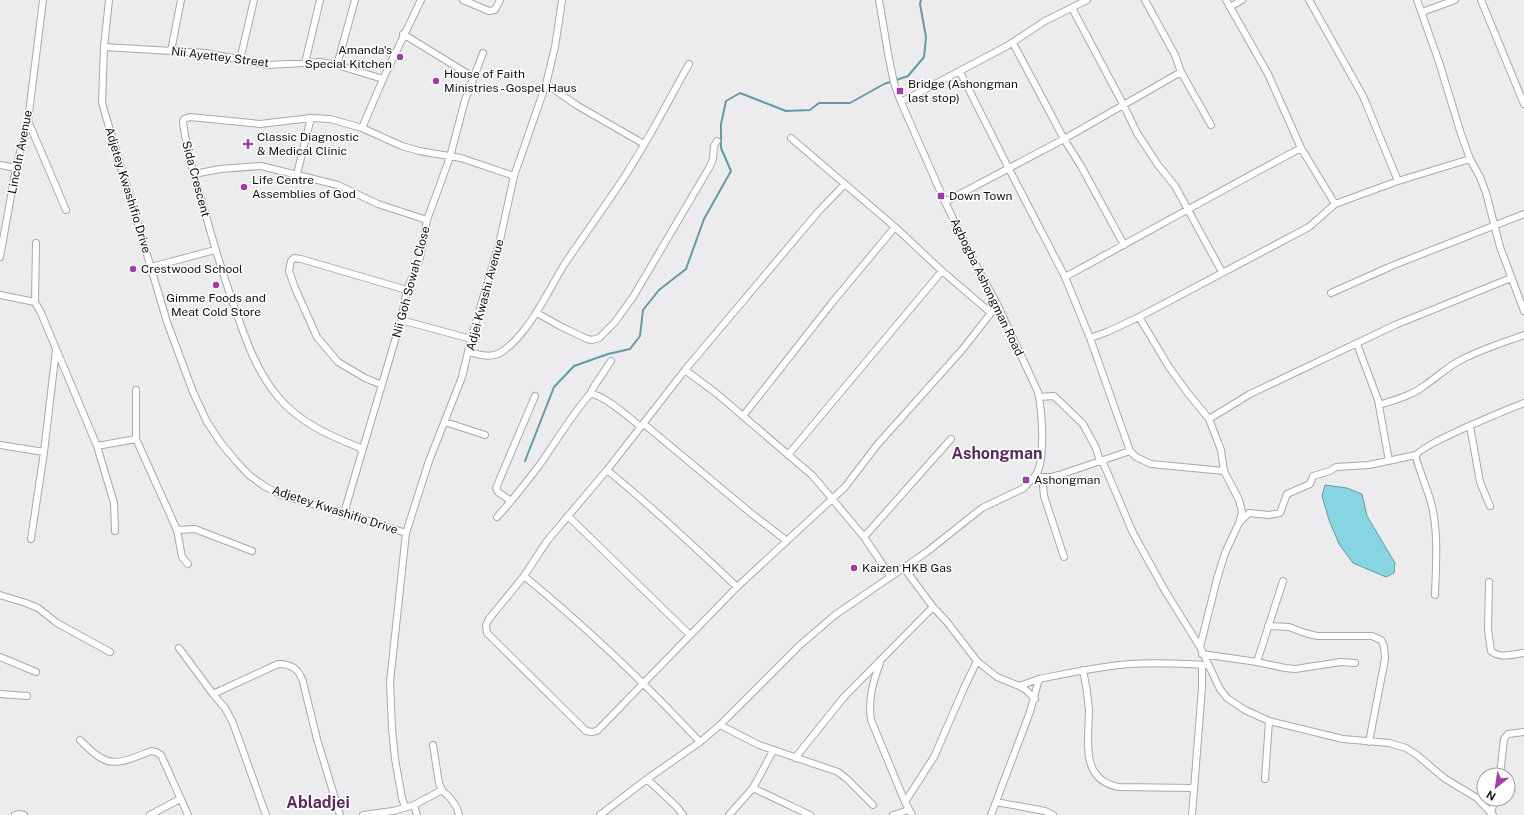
<svg xmlns="http://www.w3.org/2000/svg" width="1524" height="815" viewBox="0 0 1524 815" font-family="'Public Sans',sans-serif">
<rect width="100%" height="100%" fill="#ececee"/>
<path fill="#87d5e1" stroke="#649aa3" d="M1325,485l22,3 15,6 5,22 28,47 -1,10 -8,4 -33,-14 -14,-19 -10,-24 -7,-24z"/>
<g fill="none" stroke-linecap="round" stroke-linejoin="round">
<path stroke="#649aa3" stroke-width="2" d="M525,461l29,-74 20,-21 34,-12 22,-5 10,-13 3,-26 16,-20 27,-21 18,-50 27,-48 -10,-23v-24l5,-23 14,-8 46,18 24,-1 9,-7h31l34,-19 24,-8 16,-19 2,-20 -6,-33 1,-4"/>
<g stroke="#a9a9aa" stroke-width="8">
<path id="minor" d="M109,0l-5,47 -2,56 65,219 26,70 14,30 14,21 14,17 14,15 15,11 17,9 63,18 62,20
M463,0l26,11 6,-1 5,-10
M1145,0l30,55 6,17 30,53
M1226,0l42,74 33,74 34,56
M1309,0l54,96 35,85
M1417,0l22,62 22,72 9,25 10,18 6,16 14,54 24,64
M1481,0l43,104
M1230,7l12,-7
M1072,8l51,96 14,29 21,32 17,21 47,86
M1422,12l33,-12
M403,34l70,43
M1013,43l51,96 17,27 43,79
M104,47l102,6 62,12 53,-3 16,3 46,14
M171,51l10,-51
M240,60l14,-60
M305,63l15,-63
M337,65l18,-65
M960,72l49,97 56,108 25,61 40,113 6,6 15,7 73,7
M546,84l32,22 66,38
M901,102l106,-56 38,-25 42,-21
M28,121l38,89
M362,128l21,-49 38,-79
M791,138l104,89 47,44 49,42
M0,165l16,3
M194,174l26,-5 41,-3 77,19 40,19 49,16
M297,174l14,-56
M845,184l-27,28 -133,158 -78,100 -60,71 -23,35 -35,43 -3,6 1,8 99,98 6,1 5,-1 140,-144 108,-100 32,-42 85,-95 29,-37 7,-7
M945,202l119,-63 117,-67
M0,257l16,-89 12,-47 15,-121
M151,267l64,-17
M1065,277c79,-43 157,-87 236,-129
M1331,293l63,-28 130,-51
M0,295l35,7 6,11 56,133 17,57 1,28
M35,302l1,-59
M537,313l23,13 27,13 5,1 7,-2 16,-16 18,-25 76,-129 4,-9 1,-13 3,-5
M1139,317l30,50 18,25 22,27 12,31 3,21 15,29 3,12 -3,11 -14,30 -8,26 -17,68
M401,320l70,19
M1090,338l17,-6 32,-15 170,-90 26,-23 63,-23 72,-22
M1357,344l21,56 11,61
M469,352c12,3 23,7 34,-1 26,-18 45,-60 61,-86 18,-27 37,-53 55,-80 26,-38 47,-80 70,-121
M685,370l31,23 97,83 51,61 27,40
M382,385l-17,-7 -27,-16 -21,-25 -22,-49 -6,-17 2,-10 3,-3 7,1 106,31
M136,390v49
M590,394l5,-9 16,-24
M1039,397l15,-1 29,28 13,24 4,13
M1379,405c15,-5 32,-9 45,-19 12,-8 22,-18 35,-25 20,-11 43,-18 65,-26
M743,416l88,-112 64,-77
M1209,419l41,-25 145,-69 116,-47
M445,422l40,13
M644,424l108,90 35,27
M1470,426l10,56 10,24
M0,445l44,7
M97,446l39,-7 41,91 5,27 6,7
M363,449c-30,-12 -62,-25 -84,-51 -24,-28 -34,-61 -46,-95 -10,-29 -19,-58 -27,-87 -9,-31 -19,-62 -23,-94l1,-3 6,-2 70,7 51,-6 19,1 32,9 40,18 17,5 42,7 53,18
M788,455l154,-184
M1102,460l31,73 31,56 36,58 20,42 7,9 18,12 24,11 74,18 46,4 17,5 11,7 27,23 33,20 16,17
M607,470c45,37 88,77 130,117
M1035,477h16l8,-2 71,-24
M1042,477l2,19 20,61
M511,501l-13,-9 -2,-4 39,-92
M344,513l57,-193 6,-30 13,-32 7,-38 23,-63 15,-57 18,-47
M568,516l122,119
M497,517c15,-16 28,-33 41,-50 18,-25 32,-50 52,-73 12,-1 41,25 51,33
M1239,523l10,-10 20,2 11,-2 7,-19 23,-10 3,-8 17,-5 6,-4 33,-2 47,-10
M177,530l18,-1 57,22
M864,537l87,-98
M31,539l13,-87 12,-102
M904,568l29,39 14,15 30,39 20,16 22,9 7,4 9,9
M524,576c62,51 121,107 176,166
M1489,582l-1,48 3,21c8,8 23,3 33,2
M0,595l26,8 12,5 19,15 53,29
M1435,595c1,-31 4,-66 -5,-96 -2,-7 -15,-41 -14,-43 3,-11 93,-47 108,-53
M1268,626l21,1 16,6 12,3h55l9,4 3,6 1,13 -16,83
M179,648l34,46 65,-30c14,0 21,5 25,18l14,57 23,76
M1202,654l55,8 28,6 10,1 46,-7 14,1
M0,657l36,15
M1257,662l26,-81
M880,663c-7,19 -12,36 -9,57l34,82 7,13
M1083,670c3,13 5,26 6,40 0,29 -10,70 30,77l75,1
M1019,686l20,-7
M0,694l27,2
M213,694l12,14 8,15 33,92
M720,725l39,20 79,27 9,7 26,26
M80,740c7,7 15,16 25,20 13,6 33,-4 46,-9l5,1 5,3 27,60
M433,745l6,38 3,7 9,9 6,9 2,7
M795,758l49,-61 89,-90
M1500,775l4,-36 4,-5 16,-2
M647,779l30,28 6,8
M1265,779l4,-58
M753,788l57,27
M905,802l29,-45 30,-69 13,-27
M996,802l49,9 8,4
M414,805l3,10
M405,807l-3,-9 -7,-39 -3,-30 -2,-47 16,-149 23,-72 33,-84 9,-38 29,-99 14,-64 32,-92 9,-37 7,-47
M1491,813l4,-14
M15,815l3,-1 6,1
M150,815l30,-16
M363,815l30,-4 21,-6 28,-15
M600,815l47,-36 53,-37 20,-17 80,-80 35,-30 93,-64 54,-43 42,-20c4,-6 11,-10 14,-17 7,-18 4,-60 0,-79l-40,-86 -28,-52 -25,-52 -44,-100 -7,-19 -5,-24 -10,-59
M729,815l24,-27 20,-37
M893,815l16,-5
M991,815l39,-103 9,-33c31,-6 61,-13 92,-15 25,-2 51,0 77,1
M1192,815l10,-127v-23"/>
</g>
<use href="#minor" stroke="#fff" stroke-width="6"/>
</g>
<g fill="#9e3fa7" stroke="#fff" stroke-width="1.5">
<circle cx="400" cy="57" r="4"/>
<circle cx="436" cy="81" r="4"/>
<rect x="896" y="87" width="8" height="8" rx="2"/>
<path d="M246 138h4v4h4v4h-4v4h-4v-4h-4v-4h4z"/>
<circle cx="244" cy="187" r="4"/>
<rect x="937" y="192" width="8" height="8" rx="2"/>
<circle cx="133" cy="269" r="4"/>
<circle cx="216" cy="285" r="4"/>
<rect x="1022" y="476" width="8" height="8" rx="2"/>
<circle cx="854" cy="568" r="4"/>
</g>
<g text-anchor="middle" dominant-baseline="central" stroke-width="3" stroke-linejoin="round" paint-order="stroke">
<g font-size="12" fill="#111" stroke="#fff" text-anchor="start">
<text x="392" y="50" text-anchor="end">Amanda's<tspan x="392" dy="14">Special Kitchen</tspan></text>
<text x="444" y="74">House of Faith<tspan x="444" dy="14">Ministries - Gospel Haus</tspan></text>
<text x="908" y="84">Bridge (Ashongman<tspan x="908" dy="14">last stop)</tspan></text>
<text x="257" y="137">Classic Diagnostic<tspan x="257" dy="14">&amp; Medical Clinic</tspan></text>
<text x="252" y="180">Life Centre<tspan x="252" dy="14">Assemblies of God</tspan></text>
<text x="949" y="196">Down Town</text>
<text x="141" y="269">Crestwood School</text>
<text x="216" y="298" text-anchor="middle">Gimme Foods and<tspan x="216" dy="14">Meat Cold Store</tspan></text>
<text x="1034" y="480">Ashongman</text>
<text x="862" y="568">Kaizen HKB Gas</text>
</g>
<g font-size="12" fill="#111" stroke="#fff">
<text transform="translate(220 57) rotate(7)">Nii Ayettey Street</text>
<text transform="translate(20 152) rotate(-79)">Lincoln Avenue</text>
<text transform="translate(196 179) rotate(75)">Sida Crescent</text>
<text transform="translate(128 190) rotate(73)">Adjetey Kwashifio Drive</text>
<text transform="translate(411 282) rotate(-75)">Nii Goh Sowah Close</text>
<text transform="translate(987 287) rotate(64)">Agbogba Ashongman Road</text>
<text transform="translate(485 295) rotate(-75)">Adjei Kwashi Avenue</text>
<text transform="translate(335 510) rotate(18)">Adjetey Kwashifio Drive</text>
</g>
<g font-size="16" font-weight="bold" fill="#5a2b5e" stroke="#fff">
<text x="997" y="453">Ashongman</text>
<text x="318" y="802">Abladjei</text>
</g>
</g>
<g transform="translate(1496 787) rotate(210)"><circle r="19" fill="#ffffff" stroke="#a0a0a0"/>
<path d="M0-3L7 15L0 10L-7 15Z" fill="#9e3fa7"/>
<text y="-6" font-size="11" font-weight="bold" text-anchor="middle" fill="#111111">N</text>
</g>
</svg>
